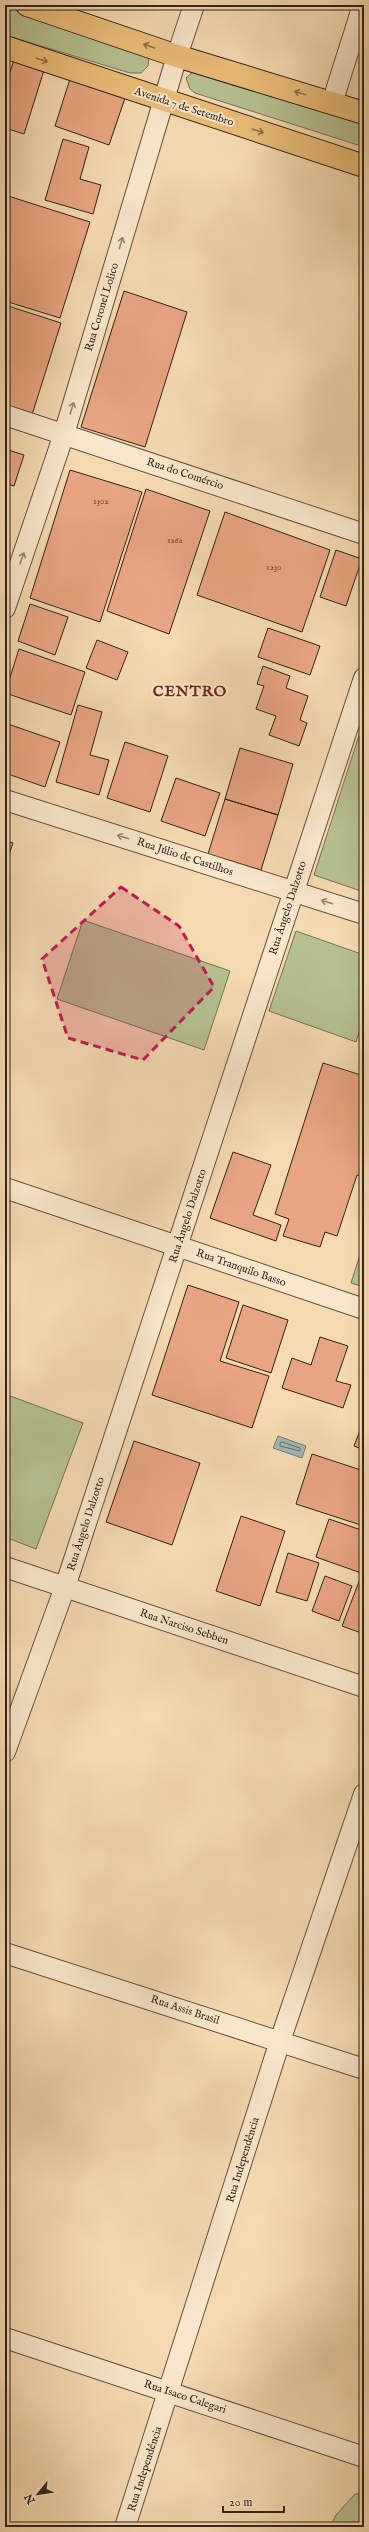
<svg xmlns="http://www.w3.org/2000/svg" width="369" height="2532" viewBox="0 0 369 2532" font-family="'IM FELL English',serif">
<rect width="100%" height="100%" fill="#f5dab0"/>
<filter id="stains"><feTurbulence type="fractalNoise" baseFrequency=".005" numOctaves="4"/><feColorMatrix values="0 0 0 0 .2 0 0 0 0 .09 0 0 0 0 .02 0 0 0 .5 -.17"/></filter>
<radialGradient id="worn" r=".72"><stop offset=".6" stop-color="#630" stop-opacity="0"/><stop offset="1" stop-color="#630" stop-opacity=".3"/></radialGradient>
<path fill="#b6c190" stroke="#747256" d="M5,7l130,38 14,12 -1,9 -7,7h-11l-125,-38z
M195,70l169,50v27l-169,-54 -5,-4 -4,-11z
M364,720v172l-50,-17z
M83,920l147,51 -26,79 -147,-51z
M296,931l68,24v62l-8,25 -87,-31z
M364,1242v45l-13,-4z
M5,1394l78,29 -47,126 -31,-12z
M364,2493v34h-34l6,-12 19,-21z"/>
<path fill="#9fb8b5" stroke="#737c78" d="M278,1436l28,10 -4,12 -29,-10z"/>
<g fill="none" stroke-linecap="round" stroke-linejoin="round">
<path stroke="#686e68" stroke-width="1" d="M282,1442l18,6v3l-20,-5v-3z"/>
</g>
<path fill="#e8a581" stroke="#31231c" d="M15,57l30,10 -21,67 -19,-6v-41z
M70,79l55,19 -16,47 -54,-19z
M63,139l26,8 -9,32 21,6 -8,29 -48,-14z
M5,195l85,27 -30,96 -55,-17z
M124,291l63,21 -42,135 -64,-20z
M5,305l56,18 -30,95 -26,-8z
M5,449l19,6 -10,31 -9,-3z
M70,470l72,22 -42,130 -70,-24z
M5,488l5,1 -5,14z
M146,489l64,22 -41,123 -62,-23z
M225,512l105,38 -28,82 -105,-37z
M336,550l26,9 -16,47 -26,-9z
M30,604l38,13 -13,38 -37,-14z
M268,628l52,18 -10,29 -52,-18z
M97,640l31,12 -11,28 -31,-12z
M19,649l66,23 -14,43 -66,-22z
M263,666l27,10 -4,12 22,8 -8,24 7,3 -8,23 -30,-11 7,-19 -20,-7 8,-23 -7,-2z
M78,705l24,7 -12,43 19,5 -10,35 -43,-13z
M5,723l55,19 -15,45 -40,-14z
M125,742l43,14 -18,56 -43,-14z
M240,748l53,16 -15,51 -53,-16z
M176,778l44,15 -15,43 -44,-15z
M225,799l53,16 -17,55 -53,-16z
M5,840l8,3 -8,23z
M323,1063l41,13v101l-7,-2 -20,61 -12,-4 -5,15 -37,-11 6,-17 -14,-5z
M233,1152l38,13 -18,50 28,10 -5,16 -66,-23z
M188,1285l51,17 -19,59 49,15 -17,52 -100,-33z
M243,1305l45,15 -17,53 -45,-15z
M320,1337l28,9 -12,35 15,4 -8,23 -61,-20 10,-30 19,7z
M364,1420v30l-10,-4z
M134,1441l66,22 -28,82 -66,-23z
M312,1454l52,17v55l-68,-22z
M241,1516l44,15 -25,75 -44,-15z
M329,1519l35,12v43l-48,-17z
M288,1553l31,10 -12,38 -31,-9z
M325,1576l27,10 -13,35 -27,-10z
M360,1579l4,2v53l-22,-8z"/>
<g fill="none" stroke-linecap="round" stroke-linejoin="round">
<g stroke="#625141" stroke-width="22">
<path id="minor" d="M332,103l31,-98
M5,415l359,119
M5,608l59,-174 113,-378 17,-51
M5,800l359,114
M5,1188l359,121
M5,1567l359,120
M5,1752l60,-165 299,-909
M5,1953l359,116
M5,2338l359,119
M125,2527l155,-486 84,-247"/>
</g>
<g stroke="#31231c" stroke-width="24">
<path id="major" d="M27,5l150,51 187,57
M5,47l359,119"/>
</g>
<use href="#minor" stroke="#f8e7cc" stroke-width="20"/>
<use href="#major" stroke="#eabd78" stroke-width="22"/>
</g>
<defs><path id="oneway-shaft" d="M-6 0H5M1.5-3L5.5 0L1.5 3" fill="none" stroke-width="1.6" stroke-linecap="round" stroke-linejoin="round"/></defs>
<g stroke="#8e704a">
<use href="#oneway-shaft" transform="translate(149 46) rotate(-161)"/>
<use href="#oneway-shaft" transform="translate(42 60) rotate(18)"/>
<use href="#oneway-shaft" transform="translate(300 93) rotate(-163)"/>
<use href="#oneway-shaft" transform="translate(258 131) rotate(18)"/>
</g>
<g stroke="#948574">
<use href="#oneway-shaft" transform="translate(121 243) rotate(-73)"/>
<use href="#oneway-shaft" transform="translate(72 408) rotate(-73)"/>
<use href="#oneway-shaft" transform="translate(22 558) rotate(-71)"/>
<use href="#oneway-shaft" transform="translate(123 837) rotate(-162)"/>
<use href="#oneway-shaft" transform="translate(327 902) rotate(-162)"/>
</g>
<path fill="#c2185b" fill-opacity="0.2" stroke="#c2185b" stroke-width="3" stroke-dasharray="8 5" stroke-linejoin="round" d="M121,887l58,39 35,61 -71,73 -75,-22 -26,-79z"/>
<g text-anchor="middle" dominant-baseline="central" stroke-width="4" stroke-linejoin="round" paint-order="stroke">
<g font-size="9" fill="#5f4435">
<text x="101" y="501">1302</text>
<text x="175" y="540">1262</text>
<text x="274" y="567">1230</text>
</g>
<g font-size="11" fill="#31231c" stroke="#f8e7cc">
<text transform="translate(184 107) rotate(18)">Avenida 7 de Setembro</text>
<text transform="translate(102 307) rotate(-73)">Rua Coronel Lolico</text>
<text transform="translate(185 474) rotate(18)">Rua do Comércio</text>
<text transform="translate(185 857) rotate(18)">Rua Júlio de Castilhos</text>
<text transform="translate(288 908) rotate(-72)">Rua Ângelo Dalzotto</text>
<text transform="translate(188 1216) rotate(-72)">Rua Ângelo Dalzotto</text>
<text transform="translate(241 1268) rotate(19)">Rua Tranquilo Basso</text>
<text transform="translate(86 1524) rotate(-72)">Rua Ângelo Dalzotto</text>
<text transform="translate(184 1627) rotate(18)">Rua Narciso Sebben</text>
<text transform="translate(185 2010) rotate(18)">Rua Assis Brasil</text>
<text transform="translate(243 2160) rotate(-73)">Rua Independência</text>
<text transform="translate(185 2397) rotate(18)">Rua Isaco Calegari</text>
<text transform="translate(145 2469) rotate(-72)">Rua Independência</text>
</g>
<g font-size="15" font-weight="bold" letter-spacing="1" fill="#7a1f14" stroke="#f8e7cc">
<text x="190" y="691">CENTRO</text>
</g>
</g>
<rect width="369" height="2532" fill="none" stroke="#f5dab0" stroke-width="20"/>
<rect x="6" y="6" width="357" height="2520" fill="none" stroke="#31231c" stroke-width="2"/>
<rect x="10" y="10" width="349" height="2512" fill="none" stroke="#31231c"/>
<g transform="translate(38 2494) rotate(240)" stroke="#f8e7cc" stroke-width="3" paint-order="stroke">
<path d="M0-3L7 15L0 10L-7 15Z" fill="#31231c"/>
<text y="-6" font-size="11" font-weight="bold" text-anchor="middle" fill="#31231c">N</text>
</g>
<path d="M223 2506v6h61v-6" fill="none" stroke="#31231c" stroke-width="2"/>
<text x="229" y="2506" font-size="12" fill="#31231c" stroke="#f8e7cc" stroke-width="3" paint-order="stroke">20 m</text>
<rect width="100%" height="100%" filter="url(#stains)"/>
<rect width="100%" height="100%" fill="url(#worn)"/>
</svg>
